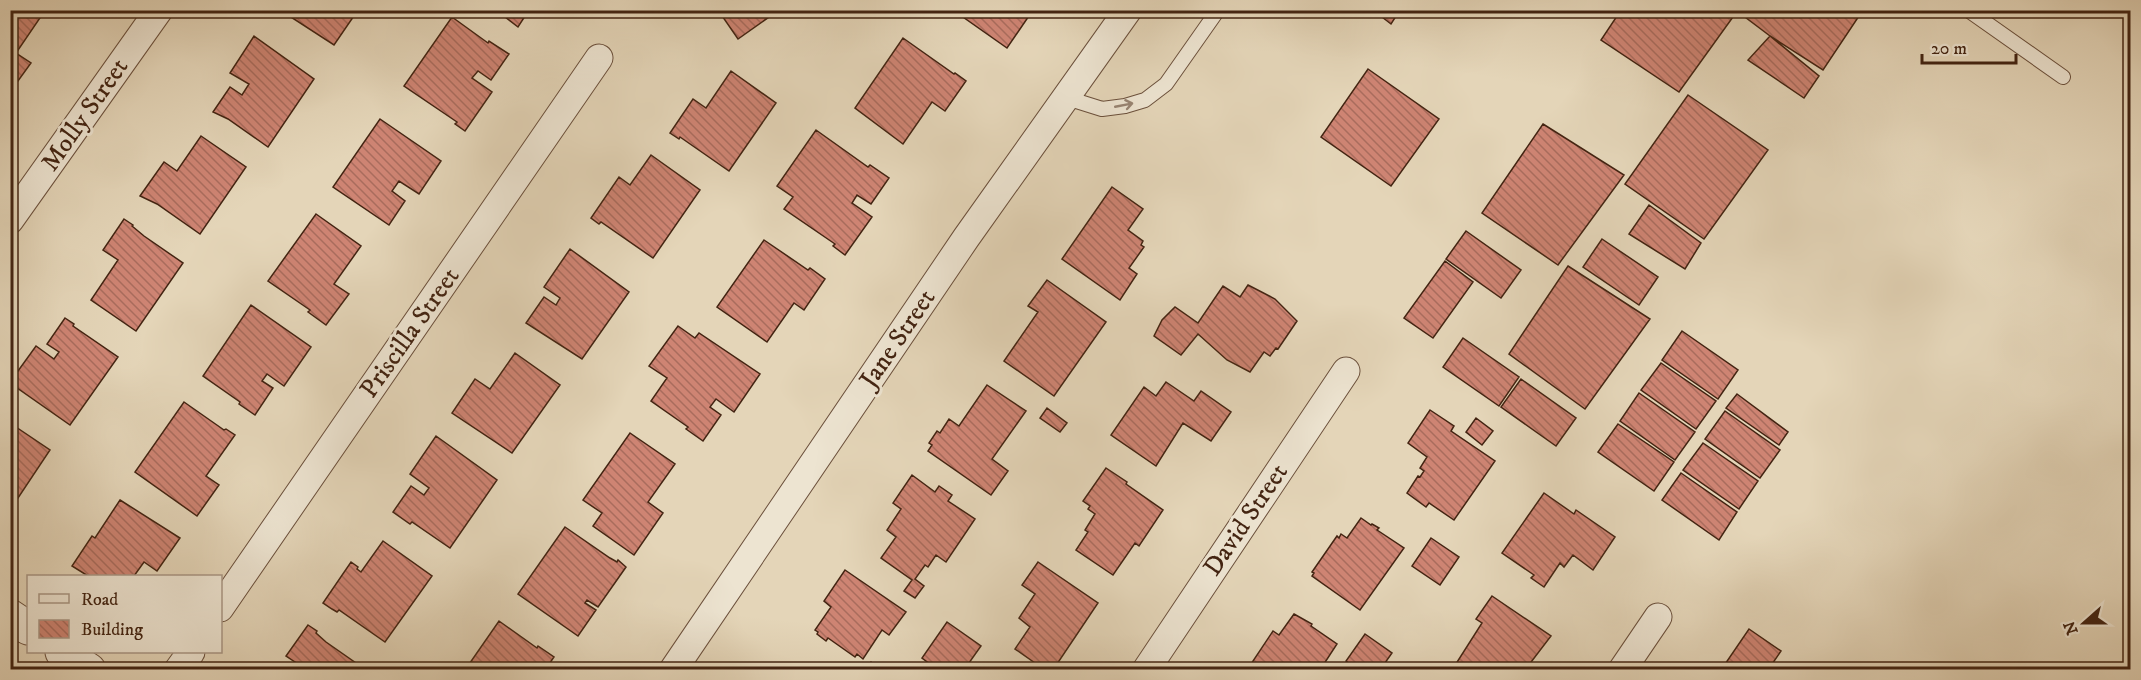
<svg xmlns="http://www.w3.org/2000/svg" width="2141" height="680" viewBox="0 0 2141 680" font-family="'IM FELL DW Pica',serif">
<defs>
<pattern id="building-back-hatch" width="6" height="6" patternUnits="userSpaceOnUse" patternTransform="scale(1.5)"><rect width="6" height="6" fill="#ce8473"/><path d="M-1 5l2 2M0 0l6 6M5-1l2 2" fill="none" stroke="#a96c5d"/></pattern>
</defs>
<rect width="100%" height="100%" fill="#e4d5b8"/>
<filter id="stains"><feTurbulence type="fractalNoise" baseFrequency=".00333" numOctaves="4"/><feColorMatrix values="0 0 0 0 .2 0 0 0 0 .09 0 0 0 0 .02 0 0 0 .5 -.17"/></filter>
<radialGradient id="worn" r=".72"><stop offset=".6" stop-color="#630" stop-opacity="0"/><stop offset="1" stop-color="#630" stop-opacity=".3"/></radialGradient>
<path fill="url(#building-back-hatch)" stroke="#432412" stroke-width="1.5" d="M10,10h26l6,5 -26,38 15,10 -21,29z
M280,10h78l-24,35z
M496,10h33l-11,17z
M718,10h61l-41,29z
M953,10h80l-26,38z
M1373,10h27l-9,14z
M1621,10h117l-59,82 -78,-52z
M1749,10h114l-40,60 -53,-34 -25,-19z
M452,17l36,26 1,-2 20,13 -18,26 -13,-9 -6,7 20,14 -27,39 -10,-7 2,-2 -53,-36z
M254,36l60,43 -46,68 -40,-28 -15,-7 17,-25 12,8 7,-11 -19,-11z
M1770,36l49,40 -15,22 -56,-38z
M903,38l51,36 1,-1 11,8 -21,30 -13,-9 -29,42 -48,-36z
M1368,69l71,50 -48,67 -70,-49z
M731,71l45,32 -47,68 -49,-34 -1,2 -9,-6 23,-34 13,9z
M1688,95l80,55 -64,89 -79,-55z
M380,119l61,42 -22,33 -20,-13 -7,10 13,10 -16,24 -56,-38z
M1543,124l81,51 -66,90 -76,-52z
M816,130l52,37 2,-2 19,13 -18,26 -14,-9 -5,8 20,14 -27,38 -12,-9 2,-2 -51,-35 9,-12 -16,-11z
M201,136l45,31 -46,67 -43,-30 -17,-8 24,-34 13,9z
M651,155l49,35 -47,68 -52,-36 -2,2 -8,-6 28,-41 11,8z
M1112,187l31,22 -15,21 15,11 -2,4 3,2 -15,21 8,6 -17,26 -58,-41z
M1649,205l52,38 -16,26 -56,-35z
M316,214l45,32 -27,38 15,10 -23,31 -18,-13 2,-2 -42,-29z
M124,219l9,6 -1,1 12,10 39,27 -47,68 -45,-31 27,-40 -15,-10z
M1466,231l55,39 -20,28 -55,-39z
M1602,239l56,38 -19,28 -56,-38z
M764,240l44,30 2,-2 15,11 -21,31 -10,-7 -27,39 -50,-35z
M570,249l59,43 -47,67 -56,-36 18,-26 12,8 4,-7 -16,-11z
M1445,261l28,21 -40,56 -29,-20z
M1568,266l82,53 -65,90 -76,-55z
M1047,280l59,42 -52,74 -50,-35 34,-49 -10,-6z
M1248,285l27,14 22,22 -19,28 -2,-1 -6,8 -6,-4 -14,20 -23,-12 -29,-26 -17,21 -27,-19 8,-16 13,-13 23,16 25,-37 17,11z
M251,305l60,42 -27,39 -17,-12 -5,7 11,7 -18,27 -16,-11 1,-2 -37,-26z
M65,318l9,6 -1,2 45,31 -48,68 -53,-37 -2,2 -5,-3v-5l26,-36 18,13 5,-7 -12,-8z
M678,326l17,12 4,-5 61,41 -26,38 -18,-13 -6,8 11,8 -18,26 -17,-12 2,-2 -37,-26 16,-23 -18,-12z
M1682,331l56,39 -20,29 -56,-39z
M1463,338l56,39 -20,29 -56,-39z
M515,353l45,32 -48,68 -60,-40 23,-34 15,10z
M1661,363l55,38 -20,28 -55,-39z
M1521,379l55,39 -20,28 -55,-39z
M1166,382l28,19 7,-10 30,21 -20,29 -28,-18 -27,43 -45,-31 33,-48 12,9z
M987,385l39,26 -34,48 16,12 -17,24 -63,-44 4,-6 -3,-2 8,-12 3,2 9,-14 10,7z
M1639,393l56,39 -20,28 -55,-39z
M1737,394l51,38 -9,13 -53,-37z
M184,402l40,28 2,-1 9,6 -29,41 13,9 -22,31 -62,-44z
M1047,408l20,15 -7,9 -20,-14z
M1430,410l24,16 -3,5 44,30 -41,59 -25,-17 -3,4 -19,-14 11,-17 2,1 4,-6 -4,-3 7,-11 -19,-14z
M1725,411l55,39 -20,28 -55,-39z
M1476,418l17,13 -11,14 -16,-13z
M10,423l40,27 -40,60z
M1618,424l56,38 -20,29 -56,-39z
M630,433l45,31 -27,38 15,11 -29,42 -41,-29 9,-13 -19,-13z
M436,436l61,44 -47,68 -38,-26 -2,2 -17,-12 18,-26 13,9 5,-7 -19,-14z
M1703,443l55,38 -19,28 -56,-39z
M1106,468l21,14 -1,2 37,26 -24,36 -4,-3 -22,32 -37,-25 12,-18 -3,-2 10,-16 -7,-5 2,-3 -7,-5z
M1681,473l56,39 -18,28 -57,-40z
M912,475l23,17 4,-6 13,9 -4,6 27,18 -29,43 -10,-7 -8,12 -3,-2 -10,14 9,7 -9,12 -11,-7 8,-11 -31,-22 15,-21 -9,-7 14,-21 -8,-6z
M1544,493l30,21 2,-4 39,27 -22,33 -20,-15 -9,12 -4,-4 -16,24 -13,-9 3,-3 -32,-22z
M120,500l60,38 -23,33 -13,-9 -10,14h-46l-16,-10 20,-30 3,2z
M1361,518l10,7 1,-1 7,4 -2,2 27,18 -44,62 -48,-34 2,-3 -2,-1 25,-36 2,2 2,-4 6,4z
M565,527l45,31 7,4 1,-2 8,7 -28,40 -11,-7 -2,3 11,7 -18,26 -60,-42z
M1431,538l28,19 -19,28 -28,-19z
M383,541l49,35 -47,66 -46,-32 -2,2 -5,-3 -9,-6 28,-41 7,5 -1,2 4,3z
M1038,562l60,41 -45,67h-8l-30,-21 15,-22 -11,-9 16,-24 -13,-9z
M845,570l61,42 -17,23 -7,-5 -19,29 -6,-5 -2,3 -27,-19 -2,3 -9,-7 1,-2 -3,-2 16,-23 -7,-6z
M1492,596l59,40 -26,34h-73l30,-47 -6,-4z
M1294,614l18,10 -1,2 26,18 -17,26h-73l26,-39 6,4z
M499,621l38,27 1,-2 16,11 -9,13h-80z
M947,622l34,24 -17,24h-26l-16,-12z
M308,625l9,6 -1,2 10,9 40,28h-67l2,-4 -15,-10z
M1749,629l32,22 -13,19h-47z
M1365,634l27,19 -12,17h-22l-12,-9z
M871,662l10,8h-15z"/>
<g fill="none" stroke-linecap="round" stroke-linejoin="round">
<g stroke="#6b503c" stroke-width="16">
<path id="service" d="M1968,10l95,67
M1067,98l35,11 23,-3 20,-6 21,-16 52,-74"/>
</g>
<g stroke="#6b503c" stroke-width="29">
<path id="minor" d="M10,220l149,-210
M220,608l379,-550
M178,670l13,-18
M673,670l293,-432 162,-228
M1146,670l200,-299
M1622,670l36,-53"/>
</g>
<g stroke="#6b503c" stroke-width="35">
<path id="tertiary" d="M10,616l18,12
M62,652l27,18"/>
</g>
<use href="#service" stroke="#ede4d1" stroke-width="14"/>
<use href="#minor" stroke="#ede4d1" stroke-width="27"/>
<use href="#tertiary" stroke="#ede4d1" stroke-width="33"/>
</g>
<defs><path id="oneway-shaft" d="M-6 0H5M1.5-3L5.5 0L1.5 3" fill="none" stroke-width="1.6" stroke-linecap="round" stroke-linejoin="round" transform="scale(1.5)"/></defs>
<use stroke="#988472" href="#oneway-shaft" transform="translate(1124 105) rotate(-11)"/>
<g text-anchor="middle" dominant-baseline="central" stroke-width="6" stroke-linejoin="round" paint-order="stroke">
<g font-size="26" fill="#432412" stroke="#ede4d1">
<text transform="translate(85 115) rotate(-55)">Molly Street</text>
<text transform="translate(410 333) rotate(-55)">Priscilla Street</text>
<text transform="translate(898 339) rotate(-56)">Jane Street</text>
<text transform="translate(1246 520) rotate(-56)">David Street</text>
</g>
</g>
<rect width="2141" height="680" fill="none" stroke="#e4d5b8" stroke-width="36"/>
<rect x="12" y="12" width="2117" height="656" fill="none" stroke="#432412" stroke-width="3"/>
<rect x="18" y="18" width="2105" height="644" fill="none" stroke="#432412" stroke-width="1.5"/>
<rect x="27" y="575" width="195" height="78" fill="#ede4d1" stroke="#a99785" stroke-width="1.5"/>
<rect x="39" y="594" width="30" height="9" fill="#ede4d1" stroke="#a99785" stroke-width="1.5"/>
<text x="81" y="605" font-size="18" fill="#432412">Road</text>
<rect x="39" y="620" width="30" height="18" fill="url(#building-back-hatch)" stroke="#a99785" stroke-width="1.5"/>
<text x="81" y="635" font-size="18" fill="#432412">Building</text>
<g transform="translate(2084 623) rotate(249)" stroke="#ede4d1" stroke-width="4.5" paint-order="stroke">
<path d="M0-4.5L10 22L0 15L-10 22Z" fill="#432412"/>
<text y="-9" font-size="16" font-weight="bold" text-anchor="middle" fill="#432412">N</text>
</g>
<path d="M1922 54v9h94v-9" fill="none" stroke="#432412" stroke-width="3"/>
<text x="1931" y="54" font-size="18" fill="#432412" stroke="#ede4d1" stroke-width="4.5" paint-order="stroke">20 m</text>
<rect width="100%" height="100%" filter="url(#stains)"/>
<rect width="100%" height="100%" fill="url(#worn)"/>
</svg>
